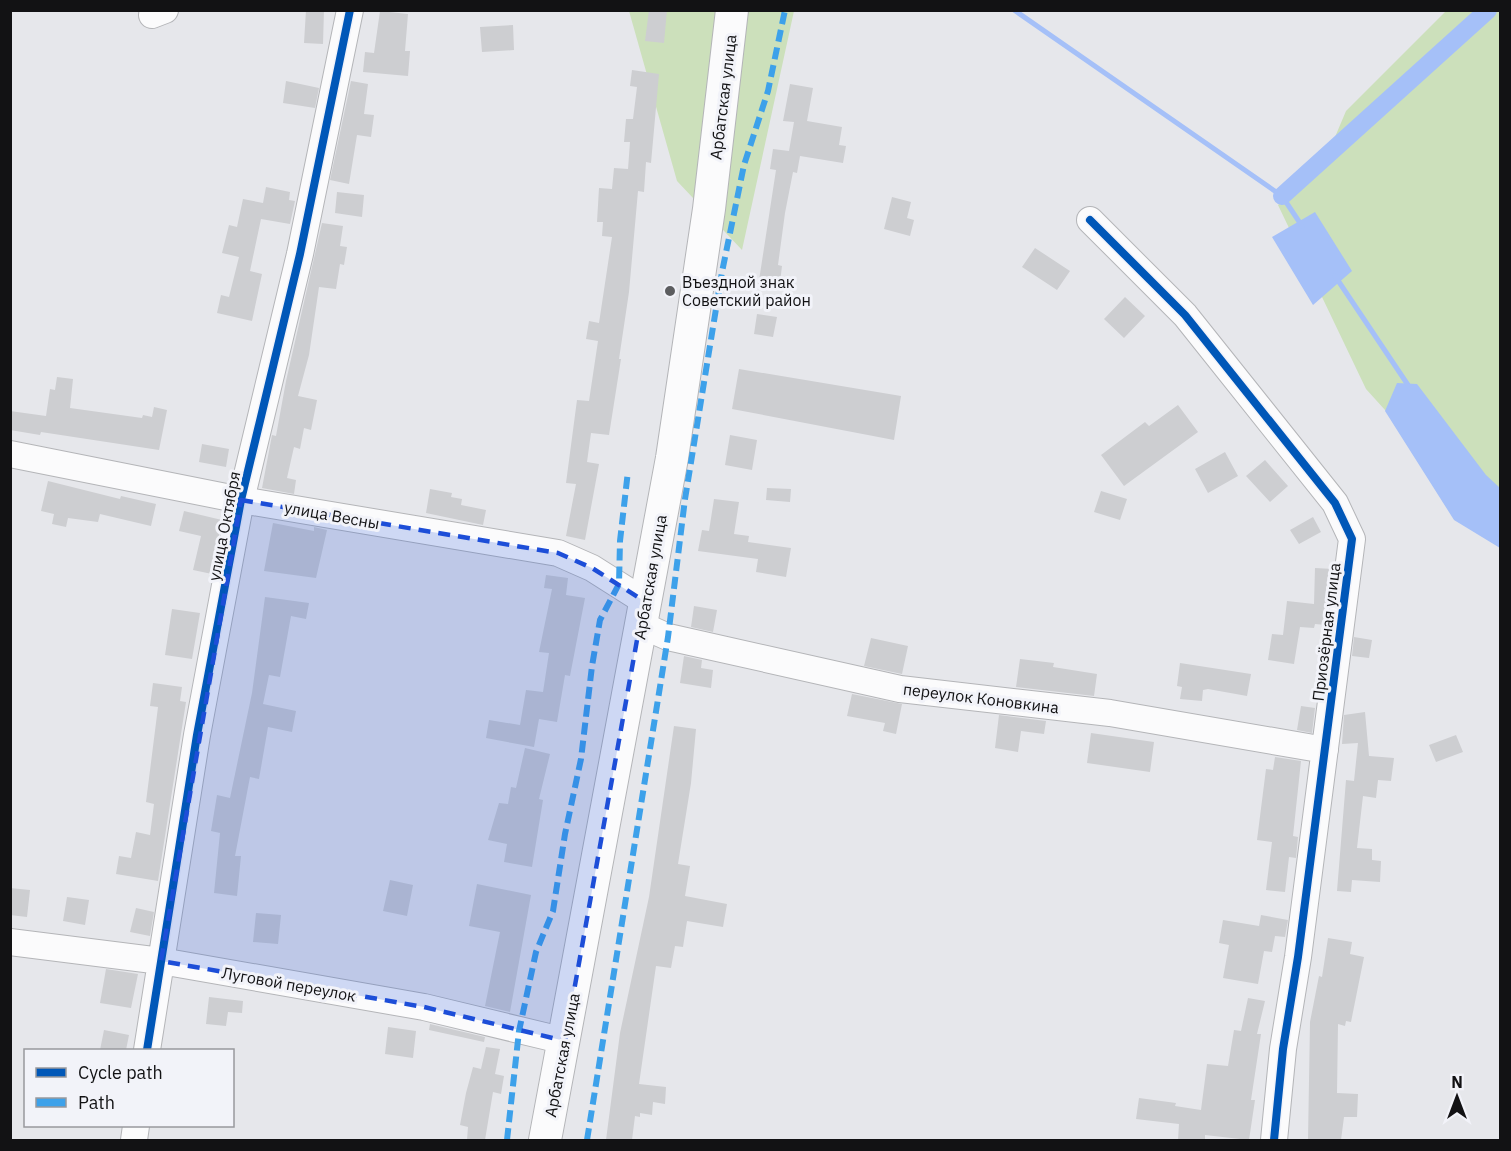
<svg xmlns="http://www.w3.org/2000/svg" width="1511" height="1151" viewBox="0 0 1511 1151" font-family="'IBM Plex Sans',sans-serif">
<rect width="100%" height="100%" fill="#e6e7eb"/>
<path fill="#cce0bb" d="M629,11h165l-52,239 -65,-69z
M1446,11h54v526l-134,-148 -88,-184 67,-63 -10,-5 11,-26z"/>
<path fill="#a5c0f8" d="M1315,212l37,59 -39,34 -41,-68z
M1397,383l20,1 69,91 14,13v60l-46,-28 -69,-109z"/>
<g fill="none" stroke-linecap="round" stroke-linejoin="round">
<path stroke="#a5c0f8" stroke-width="5" d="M1014,10l268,186 20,30
M1335,276l75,112"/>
<path stroke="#a5c0f8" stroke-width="18" d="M1282,196l206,-186"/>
</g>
<path fill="#cdced1" d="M306,10h18l-1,34 -19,-1z
M649,10h18l-3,33 -19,-2z
M380,11l28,3 -3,37h5l-2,25 -45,-4 2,-20 9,1z
M513,25l1,25 -32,2 -2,-25z
M632,70l27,4 -8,89 -5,-1 -2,30 -6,-1 -9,101 -10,67h2l-12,76 -18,-2 -4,29 12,2 -14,76 -19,-4 10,-52 -10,-1 11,-83 12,1 9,-60 -12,-2 3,-18 10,2 13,-86 -10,-1 1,-14h-6l2,-34 13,1 2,-21 14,1 2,-27h-6l2,-23h7l4,-32 -7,-1z
M286,81l33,7 -4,20 -32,-5z
M351,81l17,3 -4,30 10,1 -3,22 -14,-2 -8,49 -19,-4z
M790,84l23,4 -6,33 35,6 -3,18 7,1 -3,17 -43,-7 -3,17 -4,-1 -8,41 -7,52 4,1 -3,24 -21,-3 18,-117 -6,-1 3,-20 16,2 5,-29 -11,-1z
M266,187l24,5 -1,8 6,1 -5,23 -29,-5 -11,52 12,3 -10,47 -35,-8 4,-18 8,2 10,-40 -17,-4 7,-28 8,2 6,-28 20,4z
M337,192l27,3 -2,22 -27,-4z
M892,197l19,5 -4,16 7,2 -4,16 -26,-7z
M322,223l21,3 -3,20 7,1 -3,18 -4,-1 -4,25 -17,-2 -10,68 -11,41 19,4 -6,30 -7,-2 -4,21 -6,-2 -7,31 9,2 -2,14 -32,-6 10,-53 4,1 10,-55z
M1035,248l35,23 -13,19 -35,-23z
M1125,297l20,19 -21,22 -20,-19z
M757,314l20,3 -4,20 -19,-3z
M739,369l162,27 -7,44 -162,-31z
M57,377l16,2 -3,29 72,10 1,-3 9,2 2,-10 13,3 -8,40 -118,-18 -1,3 -30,-5v-19l36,5 4,-27 5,1z
M1178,405l20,27 -74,54 -23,-31 44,-33 4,4z
M730,435l27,5 -5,30 -27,-5z
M202,444l27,5 -3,18 -27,-5z
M1225,452l13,24 -30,17 -13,-24z
M1265,460l23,26 -18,16 -24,-26z
M48,481l72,18 1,-3 35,8 -5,22 -51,-12 -2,8 -30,-4 -2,9 -14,-3 2,-10 -13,-3z
M767,488l24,1 -1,13 -24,-2z
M430,489l22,4 -1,4 11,2 -1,6 25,5 -3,15 -57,-12z
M1101,491l26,8 -7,21 -26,-8z
M714,499l25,3 -5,32 15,2 -1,6 43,6 -5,29 -30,-5 2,-13 -60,-8 4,-21 7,1z
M184,511l38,9 -10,54 -19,-4 8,-34 -22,-5z
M1313,517l8,15 -22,12 -9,-14z
M273,523l41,8v-4l13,3 -11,48 -52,-7z
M1315,568l18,1 -7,56 -11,-1 -1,4 -14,-1 -6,37 -26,-4 4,-26 11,1 4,-34 27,3z
M546,575l22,3 -2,17 19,3 -15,78 -5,-1 -8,47 -18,-3 -5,28 -48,-9 3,-18 31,5 6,-35 17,2 6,-39 -10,-1 13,-63 -8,-1z
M265,597l44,6 -3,16 -15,-3 -11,61 -11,-2 -6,29 33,7 -4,21 -24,-5 -9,52 -9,-2 -15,79h6l-4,40 -23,-3 6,-60 -9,-2 6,-36 13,3 22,-105z
M694,606l23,4 -4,22 -22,-5z
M172,609l28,4 -8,46 -27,-4z
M1354,637l18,3 -3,18 -17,-2z
M871,638l37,8 -6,28 -38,-8z
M684,656l18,4 -1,8 12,2 -2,18 -31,-5z
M1020,659l34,4 -1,4 44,7 -3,22 -78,-9z
M1180,663l71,11 -4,22 -39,-7 -5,1 -1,11 -22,-2 2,-12 -5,-1z
M153,683l29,4 -2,14 6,1 -28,179 -42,-7 3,-18 12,2 5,-26 14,3 4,-31 -8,-2 12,-95 -8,-1z
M852,694l50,10 -6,30 -13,-3 2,-8 -38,-7z
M1301,706l14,2 -3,25 -15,-3z
M1365,712l4,44 25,2 -3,23 -13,-1 -2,18 -13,-2 -6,52 15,1v11l9,1 -1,21 -28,-2 -1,12 -14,-1 9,-111 8,1 4,-38 -16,1 2,-29z
M999,715l47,6 -2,13 -23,-3 -3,21 -23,-4z
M674,726l22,3 -5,54 -13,81 12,2 -5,30 42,8 -4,23 -36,-6 -4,26 -8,-1 -4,22 -15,-2 -17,118 27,3 -1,17 -12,-2 -1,13 -12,-2v4l-5,-1 -3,24h-26l14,-107 29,-136z
M1091,733l63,9 -4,30 -63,-9z
M1456,735l7,17 -27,10 -7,-17z
M525,748l25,6 -11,45 4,1 -11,67 -28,-5 3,-18 -19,-4 11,-37 9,1 3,-17 5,1z
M1275,757l26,4 -8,75 5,1 -2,21 -7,-1 -4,35 -19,-2 6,-48 -15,-2 9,-71 7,1z
M390,880l23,5 -6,31 -24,-5z
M477,884l54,11 -21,117 -25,-6 15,-74 -31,-6z
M10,888l20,2 -3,27 -17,-2z
M67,897l22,3 -4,25 -22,-4z
M136,908l18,4 -4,24 -20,-4z
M256,913l25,2 -3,29 -25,-2z
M1261,915l27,5 -3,17 -10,-1 -3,16 -8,-1 -6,33 -35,-6 6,-33 -10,-2 4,-23 36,6z
M1328,938l24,4 -2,12 14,3 -13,65 -5,-1 -1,5 -7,-2 -1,69 21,1 -1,23h-13l-3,23h-33l2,-118 9,-46 3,1z
M106,969l32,5 -7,34 -31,-5z
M209,997l34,4 -1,12 -14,-1 -2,14 -20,-2z
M1248,998l17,3 -8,33h4l-10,66h4l-6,40 -44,-5v5h-27l1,-16 -43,-5 3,-21 37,5 -1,3 26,4 6,-46 21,2 6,-36 7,1z
M430,1024l55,13 -1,5 -55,-12z
M388,1027l28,4 -3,27 -28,-4z
M104,1030l25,5 -3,15h-26z
M486,1047l14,2 -5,25 9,2 -3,18 -8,-2 -8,48h-18l1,-13 -8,-2 6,-32 7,-26 8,2z"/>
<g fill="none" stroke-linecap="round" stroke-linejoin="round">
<g stroke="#b4b5b8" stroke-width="28">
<path id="minor" d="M152,15l13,-5
M1090,220l95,95 150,188 17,36 -54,418 -15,92 -9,91
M10,454l231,46 317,53 34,15 52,33
M641,625l27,12 232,52 210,24 215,37
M10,942l151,19 263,46 141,34
M147,1050l50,-315 44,-235 59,-246 50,-244
M134,1140l2,-14"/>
</g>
<g stroke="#b4b5b8" stroke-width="34">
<path id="major" d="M545,1140l127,-682 37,-249 23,-199"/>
</g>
<use href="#minor" stroke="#fbfbfc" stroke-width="26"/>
<use href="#major" stroke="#fbfbfc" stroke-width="32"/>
<path stroke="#3da1ea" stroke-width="6" stroke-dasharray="12 6" stroke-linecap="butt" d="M507,1140l12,-109 17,-79 17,-41 12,-77 16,-75 11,-93 8,-46 19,-36 1,-43 8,-70
M587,1140l81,-503 17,-138 37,-227 22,-107 24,-74 17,-81"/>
<g stroke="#f2f3f9" stroke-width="11">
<path id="cycleway" d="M1090,220l95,95 150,188 17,36 -54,418 -15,92 -9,91
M147,1050l50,-315 44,-235 59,-246 50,-244"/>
</g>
<use href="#cycleway" stroke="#0057b8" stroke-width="8"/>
</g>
<path fill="#1d4ed8" fill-opacity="0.2" stroke="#1d4ed8" stroke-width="4.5" stroke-dasharray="12 8" stroke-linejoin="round" d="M241,500l317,53 34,15 52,33 -79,440 -141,-34 -263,-46z"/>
<circle fill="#5c5d5f" stroke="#f2f3f9" stroke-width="2" cx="670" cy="291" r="6"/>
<g text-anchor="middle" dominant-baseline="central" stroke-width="6" stroke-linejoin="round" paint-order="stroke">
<g font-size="16" fill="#121214" stroke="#f2f3f9">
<text transform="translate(723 97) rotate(-83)">Арбатская улица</text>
<text transform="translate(332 515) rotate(10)">улица Весны</text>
<text transform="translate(224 526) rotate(-79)">улица Октября</text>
<text transform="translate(650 577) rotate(-80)">Арбатская улица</text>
<text transform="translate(1326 632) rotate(-83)">Приозёрная улица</text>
<text transform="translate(981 698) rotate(7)">переулок Коновкина</text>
<text transform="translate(289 984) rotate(10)">Луговой переулок</text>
<text transform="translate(562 1055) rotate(-79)">Арбатская улица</text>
</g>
<g font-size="16" fill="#121214" stroke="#f2f3f9" text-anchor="start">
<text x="682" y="282">Въездной знак<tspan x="682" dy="18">Советский район</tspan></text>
</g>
</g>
<rect width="1511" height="1151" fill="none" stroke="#121214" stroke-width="24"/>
<rect x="24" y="1049" width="210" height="78" fill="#f2f3f9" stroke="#98999d" stroke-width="1.5"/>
<rect x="36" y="1068" width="30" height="9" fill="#0057b8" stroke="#98999d" stroke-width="1.5"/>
<text x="78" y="1079" font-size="18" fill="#121214">Cycle path</text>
<rect x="36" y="1098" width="30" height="9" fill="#3da1ea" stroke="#98999d" stroke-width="1.5"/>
<text x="78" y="1109" font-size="18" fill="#121214">Path</text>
<g transform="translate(1457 1097)" stroke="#f2f3f9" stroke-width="4.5" paint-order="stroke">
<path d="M0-4.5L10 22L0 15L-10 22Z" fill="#121214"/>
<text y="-9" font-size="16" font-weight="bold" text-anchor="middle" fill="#121214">N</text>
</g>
</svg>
